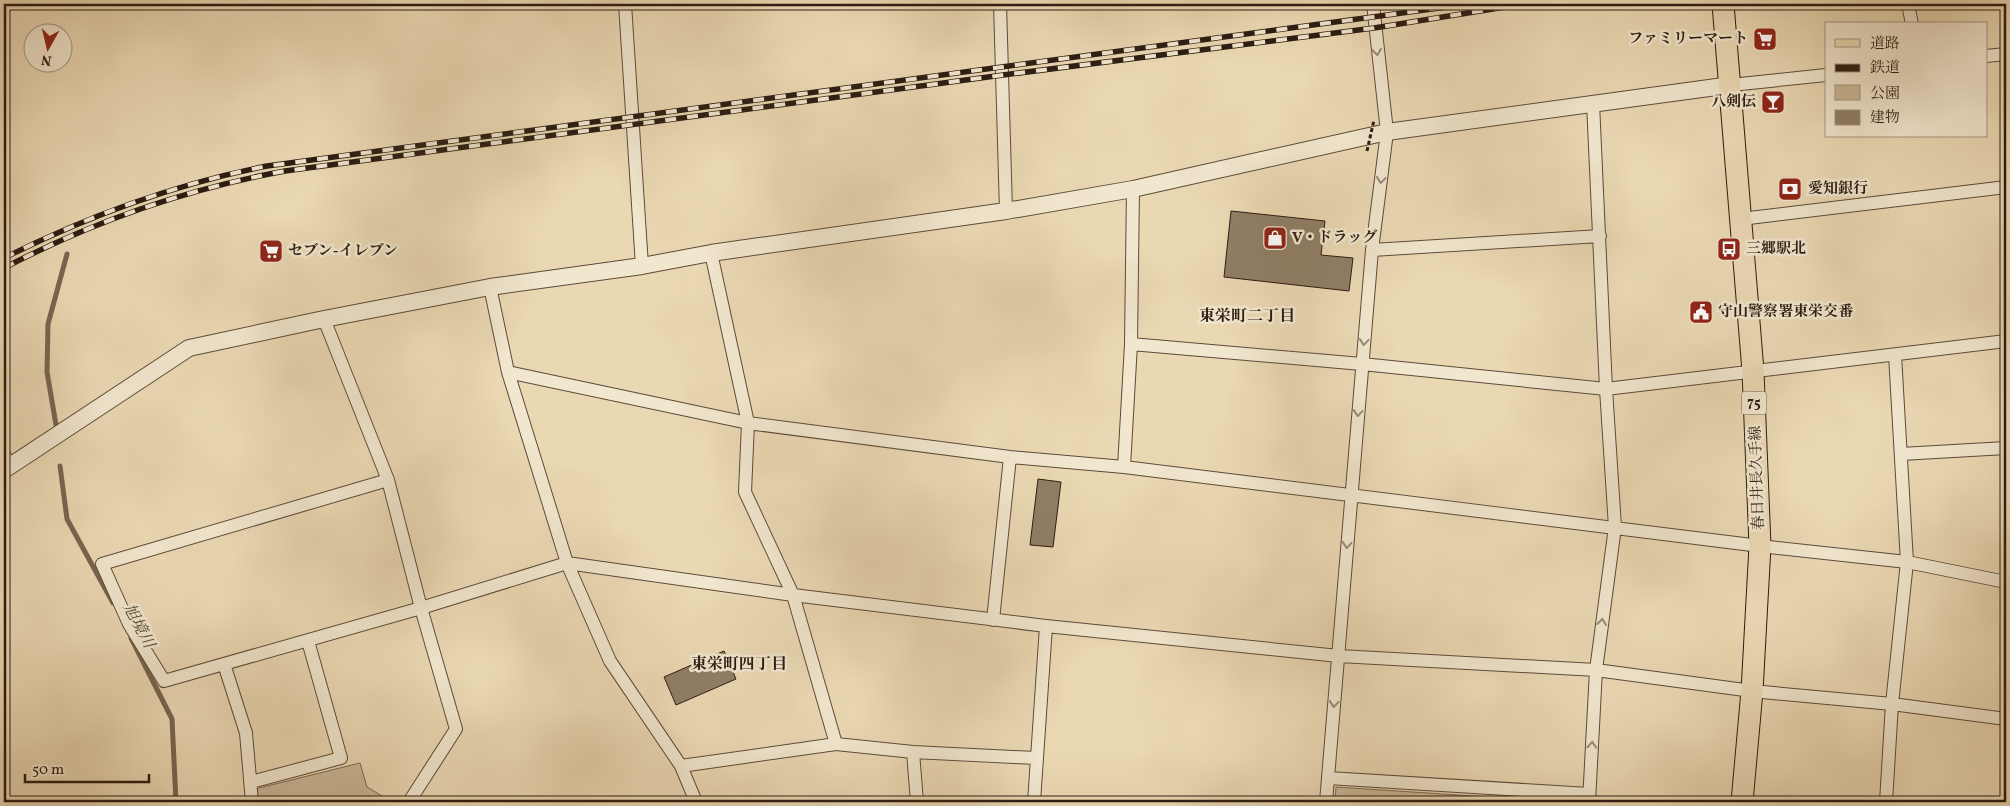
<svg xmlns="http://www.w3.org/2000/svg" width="2010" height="806" viewBox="0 0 2010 806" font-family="Vollkorn,'Noto Serif JP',serif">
<rect width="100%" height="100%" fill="#ead8b3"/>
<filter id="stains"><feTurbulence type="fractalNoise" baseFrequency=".004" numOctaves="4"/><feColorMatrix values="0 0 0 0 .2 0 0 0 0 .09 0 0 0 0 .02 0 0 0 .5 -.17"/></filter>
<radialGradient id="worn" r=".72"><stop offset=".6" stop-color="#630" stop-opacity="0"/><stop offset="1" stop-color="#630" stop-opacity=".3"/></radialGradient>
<path fill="#cab898" stroke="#7b6a55" d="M360,763l7,24 25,15h-136l-1,-13z
M1336,787l229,15h-230z"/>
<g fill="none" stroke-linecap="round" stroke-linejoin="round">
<path stroke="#776652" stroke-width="5" d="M56,425l-9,-53 1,-48 19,-70
M60,466l7,53 46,84
M131,638l41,81 4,83"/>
</g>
<path fill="#8f7e66" stroke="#2c1c12" d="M1231,211l94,10 -4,34 32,3 -4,33 -125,-14z
M1038,479l23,3 -8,65 -23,-2z
M724,651l12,28 -60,26 -12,-28z"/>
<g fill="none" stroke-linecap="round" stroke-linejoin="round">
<g stroke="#5c4b3a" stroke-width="14">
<path id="minor" d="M625,4l17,262
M1000,4l6,207
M1908,4l4,20
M1986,56l20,-2
M1731,85l95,-10
M1741,219l265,-32
M1372,250l228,-14
M711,253l37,170 -3,69 48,103 43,149
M490,287l18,85 59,191 43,98 71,105 15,36
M324,319l64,161 33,128 35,121 -47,73
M1131,344l231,20 244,25 400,-48
M508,372l240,51 262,34 114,10 636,79 147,16 99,20
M1901,454l105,-6
M4,455l7,11
M1124,467l7,-123 2,-155
M388,480l-286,84 27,60 35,57 257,-73 146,-45 226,32 253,31 293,30 257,14 156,21 140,13 114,15
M993,620l17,-163
M224,664l22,69 6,69
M913,752l4,50
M681,766l155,-22 77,8 122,6
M1328,778l261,16
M251,782l90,-24 -33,-117
M1034,802l12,-176
M1326,802l46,-552 15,-118 -14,-128
M1589,802l7,-132 19,-143 -9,-138 -13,-286
M1886,802l6,-98 15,-142 -12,-207"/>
</g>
<g stroke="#5c4b3a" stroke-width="18">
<path id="tertiary" d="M4,470l185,-122 135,-29 166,-32 152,-21 69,-13 295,-42 127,-22 254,-57 344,-47"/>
</g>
<g stroke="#2c1c12" stroke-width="23">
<path id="primary" d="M1723,4l30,367 7,175 -8,145 -10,111"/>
</g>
<use href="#minor" stroke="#f1e6ce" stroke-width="12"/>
<use href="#tertiary" stroke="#f1e6ce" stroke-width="16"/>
<use href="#primary" stroke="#ead8b3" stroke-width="21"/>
<g stroke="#2c1c12" stroke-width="5.5">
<path id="rail" d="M4,258c84,-42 171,-74 263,-92l1202,-162
M4,268c88,-46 182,-79 281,-97l718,-96 371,-47 150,-24"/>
</g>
<use href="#rail" stroke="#f1e6ce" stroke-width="4" stroke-dasharray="11" stroke-linecap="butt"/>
<path stroke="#2c1c12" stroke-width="3" stroke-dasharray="4 2.5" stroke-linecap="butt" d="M1367,151l7,-31"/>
</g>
<defs><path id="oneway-chevron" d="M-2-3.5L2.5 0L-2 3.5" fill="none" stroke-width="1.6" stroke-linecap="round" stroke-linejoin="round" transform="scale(1.25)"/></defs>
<g stroke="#988b79">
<use href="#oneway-chevron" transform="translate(1377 52) rotate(83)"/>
<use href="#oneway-chevron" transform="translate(1381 180) rotate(97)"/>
<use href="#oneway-chevron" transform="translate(1364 342) rotate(95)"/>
<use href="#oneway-chevron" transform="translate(1358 413) rotate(95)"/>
<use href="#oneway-chevron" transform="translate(1347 545) rotate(95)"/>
<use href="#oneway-chevron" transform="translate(1602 622) rotate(-83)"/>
<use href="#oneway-chevron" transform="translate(1334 704) rotate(95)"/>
<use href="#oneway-chevron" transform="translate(1592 745) rotate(-87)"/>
</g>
<defs>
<g id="supermarket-square" transform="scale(1.25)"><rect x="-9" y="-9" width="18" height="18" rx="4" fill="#8f2418" stroke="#f1e6ce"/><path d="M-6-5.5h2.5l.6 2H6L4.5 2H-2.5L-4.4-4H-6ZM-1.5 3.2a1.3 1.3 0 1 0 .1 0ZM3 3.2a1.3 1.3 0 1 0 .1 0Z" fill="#fff"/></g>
<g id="bar-square" transform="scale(1.25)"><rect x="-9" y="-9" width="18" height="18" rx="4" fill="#8f2418" stroke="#f1e6ce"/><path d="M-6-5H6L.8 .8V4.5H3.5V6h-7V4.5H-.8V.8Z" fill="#fff"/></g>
<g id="bank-square" transform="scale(1.25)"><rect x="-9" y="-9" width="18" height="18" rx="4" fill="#8f2418" stroke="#f1e6ce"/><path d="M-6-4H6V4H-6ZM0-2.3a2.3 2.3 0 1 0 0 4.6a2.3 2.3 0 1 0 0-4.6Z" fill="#fff"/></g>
<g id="shop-square" transform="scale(1.25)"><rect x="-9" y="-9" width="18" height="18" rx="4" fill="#8f2418" stroke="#f1e6ce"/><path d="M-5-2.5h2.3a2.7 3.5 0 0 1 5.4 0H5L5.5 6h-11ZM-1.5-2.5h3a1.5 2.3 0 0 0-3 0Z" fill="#fff"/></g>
<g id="bus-square" transform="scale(1.25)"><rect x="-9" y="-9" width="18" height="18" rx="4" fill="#8f2418" stroke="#f1e6ce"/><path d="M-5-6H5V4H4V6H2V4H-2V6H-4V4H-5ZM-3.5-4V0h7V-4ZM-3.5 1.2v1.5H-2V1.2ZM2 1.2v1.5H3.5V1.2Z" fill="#fff"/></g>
<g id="civic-square" transform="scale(1.25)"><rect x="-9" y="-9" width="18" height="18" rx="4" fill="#8f2418" stroke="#f1e6ce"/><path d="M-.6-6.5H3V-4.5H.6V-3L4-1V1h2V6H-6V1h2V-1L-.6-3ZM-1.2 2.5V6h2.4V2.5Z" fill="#fff"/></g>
</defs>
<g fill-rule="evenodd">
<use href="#supermarket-square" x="1765" y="39"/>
<use href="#bar-square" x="1773" y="102"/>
<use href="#bank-square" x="1790" y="189"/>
<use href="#shop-square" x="1275" y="238"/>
<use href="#bus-square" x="1729" y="249"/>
<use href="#supermarket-square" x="271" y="251"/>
<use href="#civic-square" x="1701" y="312"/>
</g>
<g text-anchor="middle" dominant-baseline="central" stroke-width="5" stroke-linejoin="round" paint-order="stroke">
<rect fill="#f1e6ce" stroke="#67594a" stroke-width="1" x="1741.5" y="391.5" width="25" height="23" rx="4"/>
<g font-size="14" font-weight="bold" fill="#2c1c12">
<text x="1754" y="403">75</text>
</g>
<g font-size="15" font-weight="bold" fill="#2c1c12" stroke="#f1e6ce" text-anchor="start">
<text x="1748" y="39" text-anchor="end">ファミリーマート</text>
<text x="1756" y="102" text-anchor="end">八剣伝</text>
<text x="1808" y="189">愛知銀行</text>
<text x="1292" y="238">V・ドラッグ</text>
<text x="1746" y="249">三郷駅北</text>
<text x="288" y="251">セブン-イレブン</text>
<text x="1718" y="312">守山警察署東栄交番</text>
</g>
<g font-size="15" fill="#2c1c12" stroke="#f1e6ce">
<text transform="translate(1758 478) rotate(-92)">春日井長久手線</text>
</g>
<g font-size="16" font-weight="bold" fill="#2c1c12" stroke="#f1e6ce">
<text x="1247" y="317">東栄町二丁目</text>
<text x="739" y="665">東栄町四丁目</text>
</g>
<g font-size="16" font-style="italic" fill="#584737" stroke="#f1e6ce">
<text transform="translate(138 626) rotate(62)">旭境川</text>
</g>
</g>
<rect width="2010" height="806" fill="none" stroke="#ead8b3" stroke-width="20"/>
<rect x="5" y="5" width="2000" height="796" fill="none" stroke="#2c1c12" stroke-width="2.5"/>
<rect x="10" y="10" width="1990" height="786" fill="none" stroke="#2c1c12"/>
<rect x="1825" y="22" width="162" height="115" fill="#f1e6ce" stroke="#a29583"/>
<rect x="1835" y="39" width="25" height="8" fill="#ead8b3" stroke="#a29583"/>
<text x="1870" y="48" font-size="15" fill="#2c1c12">道路</text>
<rect x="1835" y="64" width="25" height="8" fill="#2c1c12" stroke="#a29583"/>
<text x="1870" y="72" font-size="15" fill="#2c1c12">鉄道</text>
<rect x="1835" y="85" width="25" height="15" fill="#cab898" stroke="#a29583"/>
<text x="1870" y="98" font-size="15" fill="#2c1c12">公園</text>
<rect x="1835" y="110" width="25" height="15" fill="#8f7e66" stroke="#a29583"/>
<text x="1870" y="122" font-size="15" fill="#2c1c12">建物</text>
<g transform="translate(48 48) rotate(188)"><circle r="24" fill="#f1e6ce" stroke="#a29583"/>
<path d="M0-4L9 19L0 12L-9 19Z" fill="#8f2418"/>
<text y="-8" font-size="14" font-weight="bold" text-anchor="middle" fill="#2c1c12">N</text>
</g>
<path d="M25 774v8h124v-8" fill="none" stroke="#2c1c12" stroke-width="2.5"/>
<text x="32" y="774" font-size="15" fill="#2c1c12" stroke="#f1e6ce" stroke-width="4" paint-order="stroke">50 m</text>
<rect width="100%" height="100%" filter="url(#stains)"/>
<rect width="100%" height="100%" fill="url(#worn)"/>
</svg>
